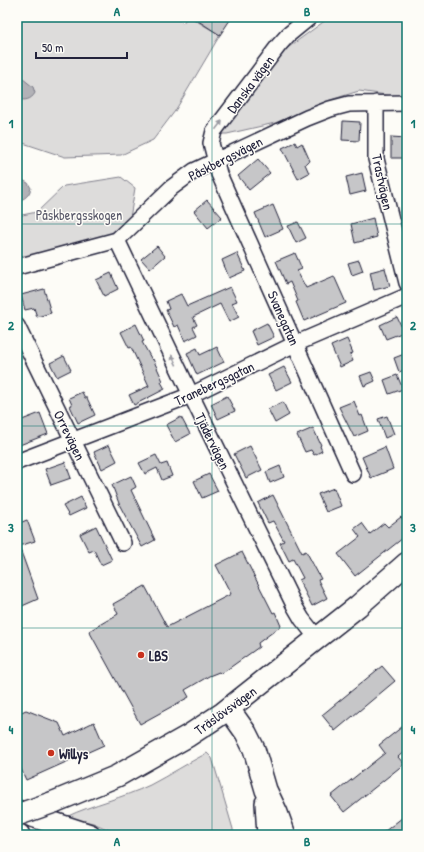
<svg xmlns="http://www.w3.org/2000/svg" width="424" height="852" viewBox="0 0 424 852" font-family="'Patrick Hand',sans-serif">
<rect width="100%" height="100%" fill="#fdfcf7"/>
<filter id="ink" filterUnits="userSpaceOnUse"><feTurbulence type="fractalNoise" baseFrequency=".025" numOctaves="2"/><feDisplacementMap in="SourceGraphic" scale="8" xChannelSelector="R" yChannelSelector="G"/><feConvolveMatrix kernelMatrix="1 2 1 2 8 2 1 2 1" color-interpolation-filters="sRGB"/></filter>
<g filter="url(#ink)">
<path fill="#dddcdb" stroke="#807f8b" d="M17,17h157l9,6 4,-6h3l30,18 -45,76 -22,29 -32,15 -56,2 -48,-16z
M330,17h77v81l-48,-7 -29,9 -55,23 -48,11h-4l1,-7 54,-72z
M121,177l14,11 -5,30 -25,20 -88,26v-48l20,-4 27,-26z
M207,753l5,5 21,71v6h-112l-28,-12 -27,-6c27,-13 57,-19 84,-32 19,-10 38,-22 57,-32z"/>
<path fill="#b2b2b7" stroke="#787885" d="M17,74l16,13 2,6c-4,7 -10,8 -18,6z
M17,177l11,6 3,5c-2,8 -6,11 -14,13z"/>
<path fill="#c6c6c8" stroke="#22223b" d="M192,17h40l-12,18z
M343,121l17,1 -1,19 -17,-1z
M391,137l16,1v20h-16z
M295,142l2,4 5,-3 8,18 -5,3 4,9 -11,6 -16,-31z
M258,159l12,14 -21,17 -11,-14z
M362,173l4,18 -16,4 -4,-18z
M207,200l15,17 -14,11 -14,-17z
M273,205l10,24 -18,8 -10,-24z
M373,218l4,19 -22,6 -4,-19z
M298,222l8,16 -10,5 -8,-17z
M157,246l8,10 -15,13 -9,-10z
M237,253l8,18 -16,7 -7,-18z
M295,253l7,16 -5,2 9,17 28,-12 12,27 -42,18 -8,-19 2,-1 -8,-19 -4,2 -10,-23z
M359,260l4,11 -11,4 -4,-12z
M385,268l5,18 -16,4 -4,-18z
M111,273l7,16 -14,7 -8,-16z
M230,287l7,14 -5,2 7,14 -10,5 -9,-18 -27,13 4,8 -4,2 4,8 -12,6 -7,-16 -4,2 -8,-17 3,-1 -3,-8 15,-7 6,12z
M44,289l7,24 -14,4 -3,-9 -9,2 -4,-15z
M397,317l7,15 -18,7 -6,-14z
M267,323l7,14 -17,8 -6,-14z
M136,324l8,17 -2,1 10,18 1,-1 10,22 -2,1 4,7 -31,16 -5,-10 20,-9 -18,-39 -2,1 -8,-16z
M347,339l6,14 -3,1 3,7 -13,6 -9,-21z
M217,347l7,15 -27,13 -10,-22 10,-5 3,7z
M407,353v16l-8,3 -5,-14z
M64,356l7,14 -14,7 -7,-14z
M284,367l8,15 -16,8 -8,-15z
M371,372l4,9 -11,5 -4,-10z
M397,375l6,14 -14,5 -5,-14z
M82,392l3,6h2l8,17 -17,8 -8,-17 2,-1 -3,-7z
M227,396l8,15 -17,8 -7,-15z
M354,401l6,15 2,-1 6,16 -14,6 -15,-30z
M283,402l6,13 -14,8 -7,-14z
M40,413l8,21 -31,12v-24z
M387,416l7,18 -9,4 -7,-19z
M181,417l9,17 -15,8 -9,-17z
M313,428l8,17 -1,1 2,5 -8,4 -3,-5 -6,2 -8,-17z
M109,445l8,16 -15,8 -8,-17z
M250,446l12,24 -16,8 -12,-24z
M385,447l8,22 -22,9 -9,-21z
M156,455l5,10 6,-2 5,13 -10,4 -5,-12 -12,6 -6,-11z
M65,462l6,16 -20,7 -6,-16z
M280,466l4,11 -14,6 -4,-11z
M209,474l9,17 -16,7 -8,-17z
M131,476l5,11 -5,3 24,50 -13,7 -22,-41 -8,-21z
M334,488l7,18 -15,6 -8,-18z
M273,495l29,58 4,-2 15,28 -3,1 9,18 -15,8 -13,-26 4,-2 -10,-19 -4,2 -9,-18 4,-2 -11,-20 -5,2 -10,-20z
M81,497l5,11 -17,8 -6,-10z
M401,517l6,7v9l-5,4 1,1 -48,38 -17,-22 22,-17 -6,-8 8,-6 8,11 14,-11 4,4z
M27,520l8,21 -16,5 19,53 -18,8 -3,-7v-76z
M96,526l16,34 -11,5 -7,-15 -5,2 -9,-18z
M242,552l31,61 2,-1 6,14 -23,17 1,4 -38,27 -2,-2 -10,4 -24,14 4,7 -49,27 -51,-93 29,-17 -5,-10 32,-18 22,41 64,-33 -15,-29z
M382,666l13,15 -60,50 -13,-16z
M26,710l33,13 6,13 29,-14 10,23 -78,35 -9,-20v-46z
M407,723v26l-9,8 6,7 -60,48 -13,-16 54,-43 -6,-8z
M407,814v21h-27z"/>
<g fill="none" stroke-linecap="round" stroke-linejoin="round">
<g stroke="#22223b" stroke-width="18">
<path id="street" d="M310,17l-22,18 -9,10 -65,86 -3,12 8,31 134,300
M376,103v56l31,124
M117,240l74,155 104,212 7,12 15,19
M17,267l100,-27 54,-52 23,-17 113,-53 23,-9 19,-5 58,-1
M17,326l106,217
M17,462l174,-67 104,-51 112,-48"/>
</g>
<g stroke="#22223b" stroke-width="24">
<path id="secondary" d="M229,709l17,24 8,16 12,41 11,23 8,22
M54,802l63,-26 71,-40 35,-23 135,-107 49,-43
M266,803l2,32
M17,811l73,24
M17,834l2,1"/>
</g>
<use href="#street" stroke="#fdfcf7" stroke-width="15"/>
<use href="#secondary" stroke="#fdfcf7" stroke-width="21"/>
<g stroke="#22223b" stroke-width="24" stroke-linecap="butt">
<path id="secondary-bridge" d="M17,815l37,-13"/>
</g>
<use href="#secondary-bridge" stroke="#fdfcf7" stroke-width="21"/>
</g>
<defs><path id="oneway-solid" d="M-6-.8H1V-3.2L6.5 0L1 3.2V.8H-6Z"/></defs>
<g fill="#9a9aa2">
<use href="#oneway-solid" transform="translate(219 125) rotate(-53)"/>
<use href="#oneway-solid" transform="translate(174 360) rotate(-116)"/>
</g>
</g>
<path fill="none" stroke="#0f766e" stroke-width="1" stroke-opacity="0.55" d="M212,17v818M17,224h390M17,426h390M17,628h390"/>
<g fill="#c8321e" stroke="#fdfcf7" stroke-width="1.5">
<circle cx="141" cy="655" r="4"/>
<circle cx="51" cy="753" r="4"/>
</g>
<g text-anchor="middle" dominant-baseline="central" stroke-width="3" stroke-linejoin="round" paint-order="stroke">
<g font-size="14" fill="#22223b" stroke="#fdfcf7">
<text transform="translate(250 84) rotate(-53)">Danska vägen</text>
<text transform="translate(225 158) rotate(-27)">Påskbergsvägen</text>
<text transform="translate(383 182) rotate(78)">Trastvägen</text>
<text transform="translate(284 318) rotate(66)">Svanegatan</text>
<text transform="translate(214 383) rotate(-25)">Tranebergsgatan</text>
<text transform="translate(70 435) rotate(64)">Orrevägen</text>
<text transform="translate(213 441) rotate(64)">Tjädervägen</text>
<text transform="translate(225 710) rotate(-36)">Träslövsvägen</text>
</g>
<g font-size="14" fill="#5a5a6b" stroke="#fdfcf7">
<text x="79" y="214">Påskbergsskogen</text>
</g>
<g font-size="14" font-weight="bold" fill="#22223b" stroke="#fdfcf7" text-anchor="start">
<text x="149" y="655">LBS</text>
<text x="59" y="753">Willys</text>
</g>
</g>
<rect width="424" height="852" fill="none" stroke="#fdfcf7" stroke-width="44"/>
<path d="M36 52v6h91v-6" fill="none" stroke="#22223b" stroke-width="2"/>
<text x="42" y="52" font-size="12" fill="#22223b" stroke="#fdfcf7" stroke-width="3" paint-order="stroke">50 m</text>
<rect x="22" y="22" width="380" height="808" fill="none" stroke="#0f766e" stroke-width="1.5"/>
<g font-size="13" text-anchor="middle" font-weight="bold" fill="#0f766e">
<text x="117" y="16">A</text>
<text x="307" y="16">B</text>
<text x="11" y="128">1</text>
<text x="413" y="128">1</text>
<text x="11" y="330">2</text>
<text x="413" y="330">2</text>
<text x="11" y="532">3</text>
<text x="413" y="532">3</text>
<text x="11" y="734">4</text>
<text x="413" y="734">4</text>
<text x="117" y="846">A</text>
<text x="307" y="846">B</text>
</g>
</svg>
